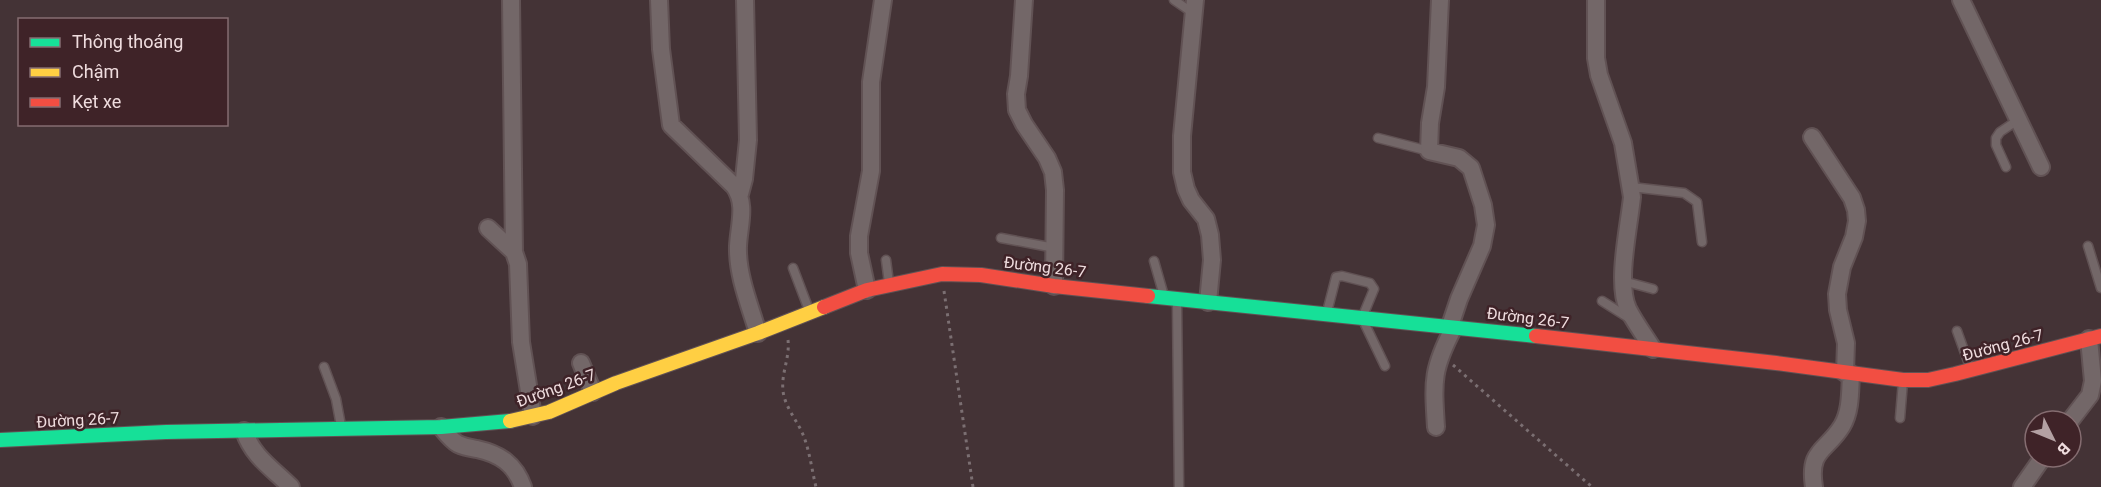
<svg xmlns="http://www.w3.org/2000/svg" width="2101" height="487" viewBox="0 0 2101 487" font-family="Roboto,sans-serif">
<rect width="100%" height="100%" fill="#443336"/>
<g fill="none" stroke-linecap="round" stroke-linejoin="round">
<g stroke="#615254" stroke-width="11">
<path id="lane" d="M1174,0l19,13
M1378,138l51,13
M2006,167l-10,-22v-7l4,-6 18,-12
M1631,187l53,6 13,9 5,40
M1001,238l54,10
M2088,246l13,42
M886,260l3,23
M1154,261l10,35
M793,268l16,42
M1623,281l30,8
M1602,301l27,17
M1177,302l2,185
M1327,312l9,-35 6,-1 28,7 4,6 -12,29 23,48
M1957,331l13,36
M324,367l12,32 5,27
M1900,418l3,-37"/>
</g>
<g stroke="#615254" stroke-width="20">
<path id="street" d="M511,0l3,252
M659,0l2,49 10,76 63,61c13,18 5,39 4,60 -1,29 12,60 20,87
M1024,0l-5,76 -3,18 1,16 7,14 23,34 6,14 2,18 -1,96
M1195,0l-13,136v36l4,17 5,11 15,19 4,16 2,25 -4,42
M1440,0l-4,87 -6,36 -1,28 30,7 12,10 12,37 3,20 -4,21 -23,53 -9,27
M1596,0v58l3,17 24,68 9,54c-3,30 -16,86 -4,112 7,14 17,27 25,40
M1961,0l80,167
M1812,137l40,61 4,12 1,11 -3,16 -12,30 -5,27 1,16 8,33 -1,30
M740,194l4,-15 4,-39 -3,-140
M488,228l26,24 4,12 3,78 12,74
M867,290l-8,-37v-17l12,-65v-89l12,-82
M581,363l12,29
M2070,421l20,-26 3,-14 -4,-42
M441,427c5,6 10,13 17,17 6,3 13,4 19,5 23,5 38,15 46,38
M1436,427c-3,-47 -4,-58 18,-100
M244,431c9,26 28,37 47,56
M1814,487c-6,-38 12,-35 28,-61 9,-15 8,-35 9,-52
M2022,487l21,-30"/>
</g>
<g stroke="#615254" stroke-width="16">
<path id="fast" d="M1148,296l388,40
M0,440l166,-8 275,-5 69,-6"/>
</g>
<g stroke="#615254" stroke-width="16">
<path id="slow" d="M510,421l39,-9 67,-29 142,-50 66,-26"/>
</g>
<g stroke="#615254" stroke-width="16">
<path id="jam" d="M824,307l43,-17 75,-16 39,1 73,11 94,10
M1536,336l240,27 127,17h25l27,-6 146,-38"/>
</g>
<path stroke="#7b6f72" stroke-width="3" stroke-dasharray="3 4.5" stroke-linecap="butt" d="M944,291l29,196
M788,340c2,18 -7,33 -5,51 2,17 15,30 21,46 6,16 8,34 12,50
M1453,365l139,122"/>
<use href="#lane" stroke="#736768" stroke-width="8"/>
<use href="#street" stroke="#736768" stroke-width="16"/>
<use href="#fast" stroke="#16e098" stroke-width="14"/>
<use href="#slow" stroke="#ffcf43" stroke-width="14"/>
<use href="#jam" stroke="#f24e42" stroke-width="14"/>
</g>
<g text-anchor="middle" dominant-baseline="central" stroke-width="5" stroke-linejoin="round" paint-order="stroke">
<g font-size="16" fill="#efdcde" stroke="#3f2328">
<text transform="translate(1045 267) rotate(7)">Đường 26-7</text>
<text transform="translate(1528 318) rotate(7)">Đường 26-7</text>
<text transform="translate(2003 345) rotate(-15)">Đường 26-7</text>
<text transform="translate(556 388) rotate(-20)">Đường 26-7</text>
<text transform="translate(78 420) rotate(-3)">Đường 26-7</text>
</g>
</g>
<rect x="18" y="18" width="210" height="108" fill="#3f2328" stroke="#856d71" stroke-width="1.5"/>
<rect x="30" y="38" width="30" height="9" fill="#16e098" stroke="#856d71" stroke-width="1.5"/>
<text x="72" y="48" font-size="18" fill="#efdcde">Thông thoáng</text>
<rect x="30" y="68" width="30" height="9" fill="#ffcf43" stroke="#856d71" stroke-width="1.5"/>
<text x="72" y="78" font-size="18" fill="#efdcde">Chậm</text>
<rect x="30" y="98" width="30" height="9" fill="#f24e42" stroke="#856d71" stroke-width="1.5"/>
<text x="72" y="108" font-size="18" fill="#efdcde">Kẹt xe</text>
<g transform="translate(2053 439) rotate(133)"><circle r="28" fill="#3f2328" stroke="#856d71" stroke-width="1.5"/>
<path d="M0-4.5L10 22L0 15L-10 22Z" fill="#b3a1a3"/>
<text y="-9" font-size="16" font-weight="bold" text-anchor="middle" fill="#efdcde">B</text>
</g>
</svg>
